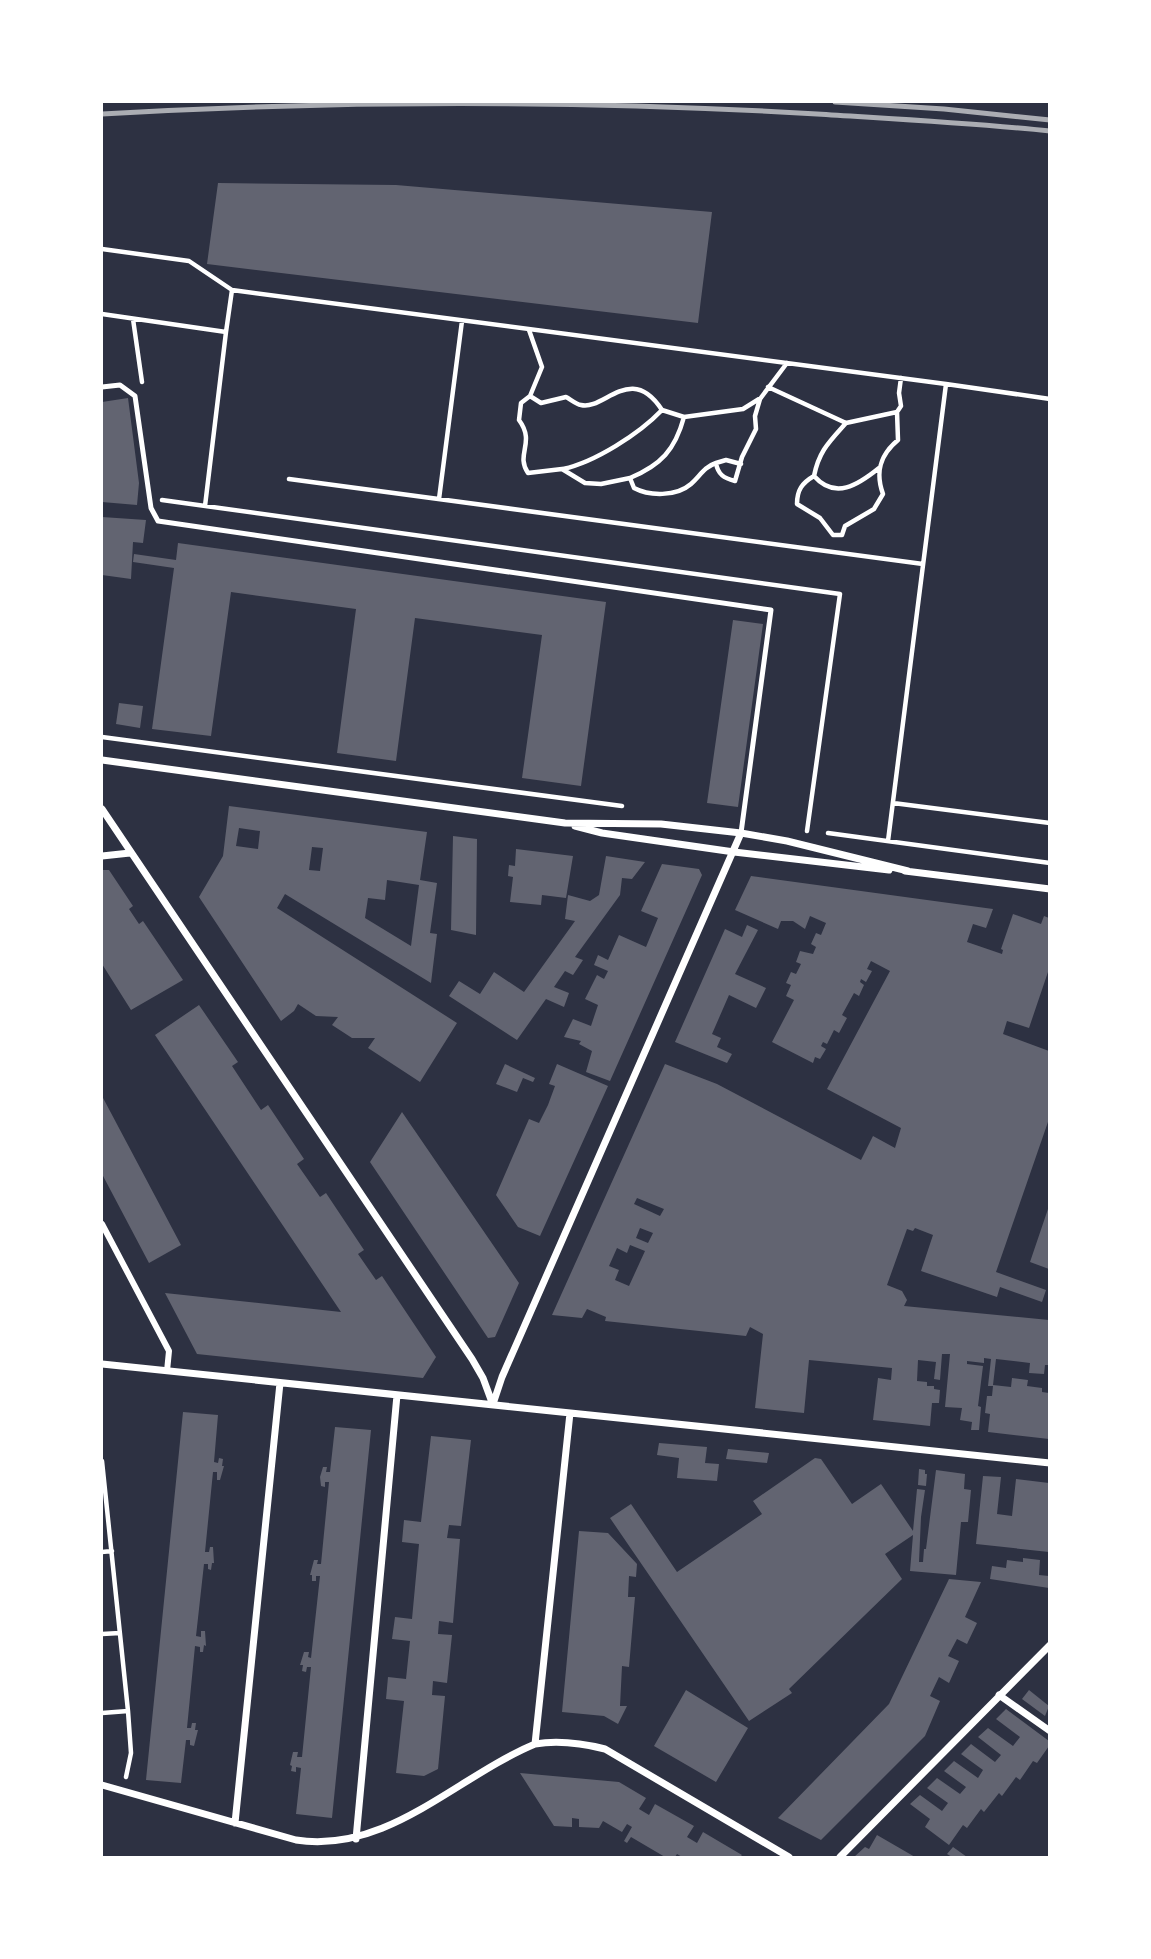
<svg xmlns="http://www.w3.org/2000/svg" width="1151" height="1959" viewBox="0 0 1151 1959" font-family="'Titillium Web',sans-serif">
<rect width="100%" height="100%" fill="#2d3142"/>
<path fill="#626471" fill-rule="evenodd" d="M218,183l178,2 316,27 -14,111 -491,-59z
M128,398l11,85 -2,22 -35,-3v-100z
M102,517l44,3 -3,23 -10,-1 -2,37 -29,-4z
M178,543l428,59 -25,184 -59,-8 20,-143 -127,-17 -19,143 -59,-8 19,-144 -125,-17 -20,144 -59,-7 22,-161 -41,-6 1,-8 42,6z
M733,620l30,4 -25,183 -31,-4z
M119,703l24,3 -3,22 -24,-4z
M229,806l198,26 -7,48 17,3 -7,50 7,1 -6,49 -146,-89 -8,14 180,115 -37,59 -52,-34 7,-10h-23l-20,-13 6,-8 -22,-1 -18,-12 -4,7 -13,10 -82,-124 24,-41zM239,828l21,3 -2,18 -22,-3zM312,847l11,1 -3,23 -11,-1zM387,880l32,5 -8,61 -46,-28 3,-20 17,2z
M453,836l24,3 -1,96 -25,-5z
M516,849l57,7 -7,42 -24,-3 -1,10 -31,-3 3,-25 -5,-1 1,-11 6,1z
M606,856l39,6 -13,17 -10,-1 -2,17 -45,62 8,3 -10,15 -8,-4 -11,16 15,6 -5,14 -18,-8 -29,41 -68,-44 10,-15 21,13 14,-22 30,20 51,-71 -10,-2 3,-24 22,6 9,-6z
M662,864l37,5 3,6 -92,206 -24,-9 6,-21 -13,-7 2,-3 -17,-4 9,-18 18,7 7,-21 -13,-6 12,-24 7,4 4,-8 -14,-6 4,-10 10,5 11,-25 27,12 12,-29 -17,-7z
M102,870h7l24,36 -4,3 10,15 4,-3 40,59 -52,30 -29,-46z
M751,876l242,33 -7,19 -13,-4 -6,18 35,12 1,-4 -2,-1 12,-35 28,10 3,-8 5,2v51l-20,59 -22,-7 -4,13 46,17v68l-53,153 50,18 -4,12 -42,-15 -3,10 -76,-26 12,-36 -18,-7 -2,3 -6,-2 -20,56 15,6 5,9 -3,6 145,14v45h-4l-1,9 -15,-1 1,-10 -34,-4 -3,26 18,2 1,-9 16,2 -1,6 15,2v4l7,1v46l-61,-7 2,-18 -5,-1 2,-17h5l1,-10h-5l3,-27 -7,-1v5l-17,-2v3l16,2 -5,40 3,1 -2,23h-8l1,-8 -12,-2 2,-12 -17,-1 5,-53h-8l-2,26 -6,-1 2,-17 -18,-2 -1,21 10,1v4h7v3l6,1 -1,13h-7l-2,23 -18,-2 -39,-4 5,-42 13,2 1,-12 -83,-8 -5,53 -49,-5 8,-74 -13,-7 -4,9 -141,-15 1,-4 -19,-8 -5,9 -30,-3 113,-251 52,20 144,76 12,-24 22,12 6,-20 -74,-39 63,-118 -19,-10 -4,8 5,2 -6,11 -5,-3 -1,3 4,3 -5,11 -5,-3 -12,22 5,3 -8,15 -5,-3 -7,14 -4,-2 -2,4 5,3 -6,10 -5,-2 -2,6 -41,-21 22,-42 -8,-4 5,-11 -5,-2 5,-11 5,2 5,-10 -5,-2 4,-11 13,3 3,-7 -5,-3 5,-11 5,2 5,-12 -16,-7 -5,13 -12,-8h-12l-3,8 -43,-19zM637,1198l27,11 -4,7 -26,-12zM640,1228l13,5 -5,10 -12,-5zM630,1245l15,6 -16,35 -14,-6 4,-10 -10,-4 8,-18 10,5z
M747,925l11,5 -23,44 31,14 -10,20 -27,-13 -17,39 9,4 -4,9 15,7 -5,9 -52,-21 50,-113 17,8z
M199,1005l39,57 -6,4 29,44 7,-5 36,54 -7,5 23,33 6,-4 38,57 -6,4 18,26 6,-4 54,81 -13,21 -226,-24 -32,-61 176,19 -186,-277z
M505,1064l30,14 -2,4 -10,-4 -6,14 -21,-8z
M557,1064l51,22 -68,150 -22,-9 -22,-32 33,-76 10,4 9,-18 7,-19 -6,-2z
M102,1096l79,149 -32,18 -47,-89z
M402,1112l117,171 -24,54 -7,1 -118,-176z
M1049,1206v63l-19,-7z
M183,1412l35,3 -4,47 4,1 1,-5 4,1 -1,7h2l-4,14h-3v-8h-4l-8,80h4l1,-5h3l1,16h-2l-1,7 -3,-1v-5h-4l-8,72 5,1v-6h4l1,15 -2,-1 -1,7h-3v-5l-5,-1 -8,82h4l1,-5h4l-1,7h3l-4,16 -4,-1v-5h-4l-5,43 -35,-3z
M335,1427l36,3 -39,388 -36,-4 5,-46 -5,-1v5l-5,-1 1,-5 -2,-1 3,-13h5l-1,5h5l9,-90h-4l-1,5 -4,-1 1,-6h-3l4,-13h5l-1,5 3,1 9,-82h-4v5h-4v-6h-2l4,-15h4l-1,4h4l8,-82h-4v5l-4,-1 -1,-9 3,-10h4l-1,5h4z
M431,1436l40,4 -10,86 -12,-1 -2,13 13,1 -7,84 -14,-2 -1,13 14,1 -5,48 -14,-2 -1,14 13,1 -7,73 -14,7 -28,-3 8,-72 -18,-2 2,-22 18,2 4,-38 -18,-2 3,-22 17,2 7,-75 -17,-2 2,-22 17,2z
M659,1443l48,4 -2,16 14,1 -2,17 -40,-3 2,-20 -22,-3z
M728,1449l41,4 -2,10 -41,-4z
M815,1458l6,1 31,45 29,-20 32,47 4,-42 8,1 -4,27 -2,45h4l1,-13h2l10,-79 29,4 -1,15 7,1 -3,32h-7l-5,53 -46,-4 3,-36 -28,19 17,25 -113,110 3,4 -43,28 -139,-203 21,-14 46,68 85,-58 -9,-13z
M919,1469l6,1v4h2l-1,12 -8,-1z
M983,1476l18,1 -4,37 15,2 4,-37 33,4v69l-73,-8z
M579,1531l29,2 29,31 -1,13 -7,-1 -1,21h7l-6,70 -7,-1 -2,40h7l-9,18 -14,-8 -42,-4z
M1023,1558l17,2 -1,15 10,1v12l-59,-9 2,-13 14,2 1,-8 16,2z
M949,1579l32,3 -16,35 12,6 -10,21 -10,-5 -9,17 11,5 -10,22 -10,-6 -9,19 10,5 -15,35 -104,104 -43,-22 111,-114z
M686,1690l62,38 -32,54 -62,-36z
M1029,1690l20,16 -4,10 -23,-17z
M1006,1709l43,32v5l-12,17 -4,-2 -13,19 -4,-3 -14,19 -3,-3 -15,19 -3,-3 -14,19 -4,-3 -14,20 -24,-18 5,-8 -20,-15 10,-9 22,16 6,-8 -21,-15 10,-10 23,16 6,-7 -22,-16 10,-10 24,17 5,-8 -22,-16 10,-10 24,18 6,-7 -23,-18 10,-9 25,18 7,-9 -24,-18z
M520,1773l99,9 27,16 -7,11 10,6 6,-11 39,22 -7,11 10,6 6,-11 39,23 -2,2h-58l-5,-3 -2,3h-10l-34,-20 -4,6 -3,-2 8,-14 -5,-3 -5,8 -19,-11 -4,7 -20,-1v-8l-7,-1v9l-18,-1z
M877,1835l38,22h-61l11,-10 4,2z
M953,1847l14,10h-15l-5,-3z"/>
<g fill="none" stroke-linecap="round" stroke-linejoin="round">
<path stroke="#fff" stroke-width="4.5" d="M102,249l87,12 43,29
M102,314l124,18 -21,174
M133,319l9,63
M529,330l13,37 -12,29 -9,7 -2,17c17,23 -4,34 9,53l34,-4 23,14 16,1 29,-6 4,10c15,8 42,9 57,-4 9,-8 13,-17 25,-21 2,12 8,15 19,18l7,-24 14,-28 -1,-13 5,-17 27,-36
M226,332l6,-42 714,94
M768,387l78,36 51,-11
M530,396l11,7 25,-6c4,2 10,7 15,8 23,6 50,-43 81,5l22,7 59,-8 16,-10
M716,463l10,-3 15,4
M879,468c-21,17 -44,32 -65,8 -12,7 -17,14 -17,28l23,14 13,17h9l3,-9 29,-17 9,-15c-8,-22 -3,-39 15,-54l-1,-28 4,-6 -2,-13 2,-15
M563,469c32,-7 76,-35 99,-59
M814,476c5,-25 15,-34 32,-53
M630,478c31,-13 45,-28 54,-61
M289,479l634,85
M439,499l23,-178
M162,500l678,94 -33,237
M102,737l520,69
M893,803l157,20
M828,833l222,30
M888,841l58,-457 104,15
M102,1461l26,250 3,42 -5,24
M102,1552l10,-1
M102,1634l18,-1
M102,1713l26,-2"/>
<path stroke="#fff" stroke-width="5" d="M102,387l18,-2 15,11 16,112 7,13 613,89 -30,223"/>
<path stroke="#fff" stroke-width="6" d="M102,1224l67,127 -2,20"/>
<path stroke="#fff" stroke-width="7" d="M102,760l463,63 96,1 80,9 46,8 121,30
M102,809l370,550 11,19 10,27
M575,826l27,7 132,19 155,18
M102,856l28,-3
M905,871l145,18
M102,1364l948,99
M493,1404l9,-27 239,-544
M999,1695l51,36
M535,1744c24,-4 46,-1 70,5l184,108
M102,1785l194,55c91,14 160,-63 239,-96l35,-331
M235,1823l45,-440
M356,1839l41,-444
M840,1857l210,-212"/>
<path stroke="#abadb3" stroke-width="5" d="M835,102l109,7 106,11
M102,114c238,-14 477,-14 715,0 77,5 155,9 233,17"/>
</g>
<rect width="1151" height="1959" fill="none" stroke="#ffffff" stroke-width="206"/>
</svg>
